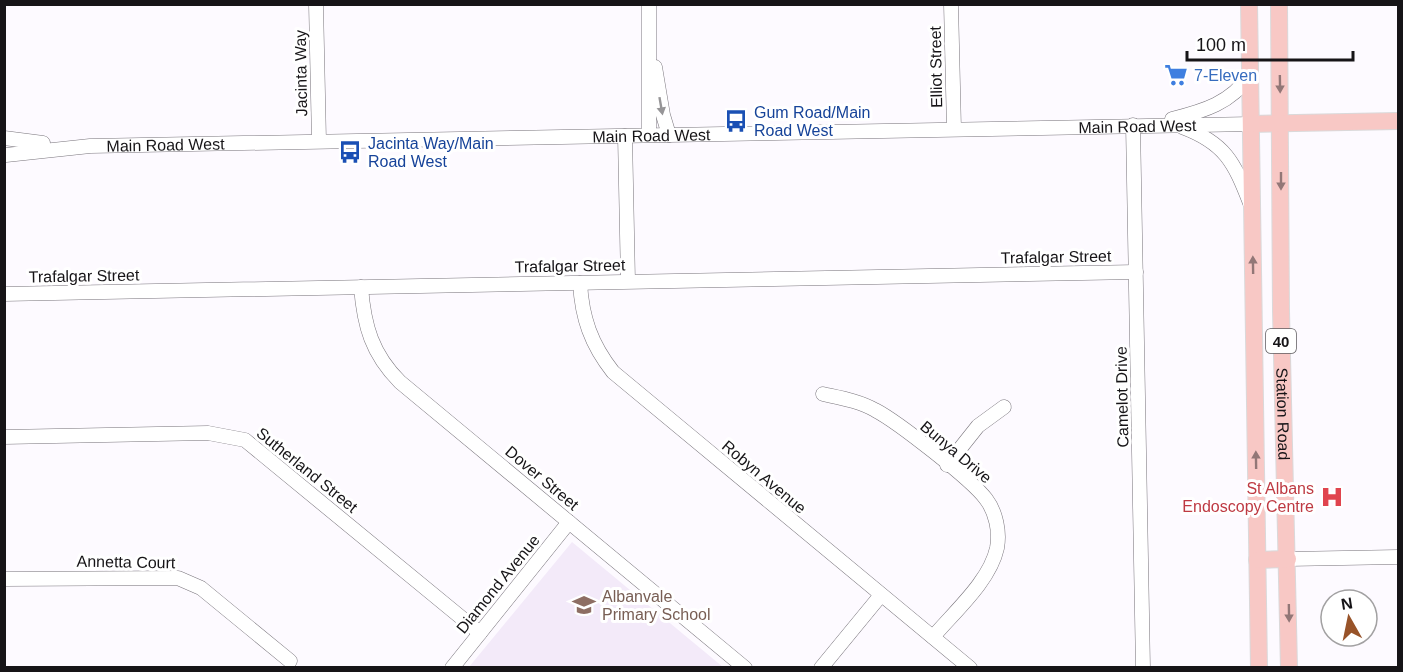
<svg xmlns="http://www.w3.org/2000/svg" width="1403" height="672" viewBox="0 0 1403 672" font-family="Arial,sans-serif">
<rect width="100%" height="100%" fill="#fdfaff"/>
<path fill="#f3eaf9" d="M572,542l151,125h-254z"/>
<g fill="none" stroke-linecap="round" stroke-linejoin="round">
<g stroke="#79757c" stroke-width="15">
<g id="minor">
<path d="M316,4l3,137"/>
<path d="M649,4v131"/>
<path d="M951,4l3,125"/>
<path d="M655,67l8,48 6,20"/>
<path d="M1172,119c32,-8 59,-16 78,-44"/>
<path d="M1133,125l10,543"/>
<path d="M1182,127c43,16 52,35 68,76"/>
<path d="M625,136l3,145"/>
<path d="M4,138l39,5"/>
<path id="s1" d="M6,155l84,-9 1161,-22"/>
<path d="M580,283c2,35 11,61 33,89l357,296"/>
<path d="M361,287c3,39 11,67 39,95l345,286"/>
<path d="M4,294l1132,-22"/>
<path d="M823,394c18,4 36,7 52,16 23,12 97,70 111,89 10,13 14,33 11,49 -7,33 -43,64 -64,89"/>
<path d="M4,437l204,-4 37,7 235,193"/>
<path d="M947,465l31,-39 26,-19"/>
<path d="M1288,559l110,-2"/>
<path d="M4,579l174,-1 23,10 89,73"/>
<path d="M452,668l117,-146"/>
<path d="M821,668l60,-73"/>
</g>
</g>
<g stroke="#dad9da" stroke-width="18">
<g id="major">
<path d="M1249,4l10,664"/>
<path id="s2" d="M1279,4l2,307 8,357"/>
<path d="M1251,124l147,-3"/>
<path d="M1257,560l31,-1"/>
</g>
</g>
<use href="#minor" stroke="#fff" stroke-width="14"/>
<use href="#major" stroke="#f8c8c5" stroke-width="16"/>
</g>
<defs><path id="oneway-solid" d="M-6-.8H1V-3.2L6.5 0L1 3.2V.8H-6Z" transform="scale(1.5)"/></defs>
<g fill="#927777">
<use href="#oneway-solid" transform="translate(1280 84) rotate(89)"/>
<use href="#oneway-solid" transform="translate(1281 181) rotate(90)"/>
<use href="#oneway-solid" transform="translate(1253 265) rotate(-91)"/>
<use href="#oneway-solid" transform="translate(1256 460) rotate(-91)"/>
<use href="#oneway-solid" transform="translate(1289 613) rotate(89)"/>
</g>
<use fill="#969597" href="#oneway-solid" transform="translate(661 106) rotate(80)"/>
<defs>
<g id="supermarket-bare" transform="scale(1.8)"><path d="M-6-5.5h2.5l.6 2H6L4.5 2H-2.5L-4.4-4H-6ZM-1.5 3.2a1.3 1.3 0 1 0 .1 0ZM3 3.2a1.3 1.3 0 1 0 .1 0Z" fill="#3f7fe0" stroke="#fff" stroke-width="2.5" paint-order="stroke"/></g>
<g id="bus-bare" transform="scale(1.8)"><path d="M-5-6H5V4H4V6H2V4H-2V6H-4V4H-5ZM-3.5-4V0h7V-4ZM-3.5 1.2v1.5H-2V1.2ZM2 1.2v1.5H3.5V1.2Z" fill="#1a4fb4" stroke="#fff" stroke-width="2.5" paint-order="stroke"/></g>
<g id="hospital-bare" transform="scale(1.8)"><path d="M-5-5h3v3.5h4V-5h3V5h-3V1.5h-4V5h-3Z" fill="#e0444e" stroke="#fff" stroke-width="2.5" paint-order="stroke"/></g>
<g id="school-bare" transform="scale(1.8)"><path d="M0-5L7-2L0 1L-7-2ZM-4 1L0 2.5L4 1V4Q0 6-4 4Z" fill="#8d6e63" stroke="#fff" stroke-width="2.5" paint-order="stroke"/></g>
</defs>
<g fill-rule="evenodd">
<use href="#supermarket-bare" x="1176" y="75"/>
<use href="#bus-bare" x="736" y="121"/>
<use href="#bus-bare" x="350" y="152"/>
<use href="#hospital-bare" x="1332" y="497"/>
<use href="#school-bare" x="584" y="605"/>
</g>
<g text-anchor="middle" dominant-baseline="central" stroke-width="6" stroke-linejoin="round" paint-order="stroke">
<rect fill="#fff" stroke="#5c5a5d" stroke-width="1.5" x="1266" y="329" width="30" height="24" rx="4.5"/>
<g font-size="15" font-weight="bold" fill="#161417">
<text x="1281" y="341">40</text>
</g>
<g font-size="16" fill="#161417" stroke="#fff">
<text transform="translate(936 67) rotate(-91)">Elliot Street</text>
<text transform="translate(301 73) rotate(-91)">Jacinta Way</text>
<text stroke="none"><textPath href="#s1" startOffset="1132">Main Road West</textPath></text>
<text stroke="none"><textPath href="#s1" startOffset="646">Main Road West</textPath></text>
<text stroke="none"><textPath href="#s1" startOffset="160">Main Road West</textPath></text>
<text transform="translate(1056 257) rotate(-1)">Trafalgar Street</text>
<text transform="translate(570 266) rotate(-1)">Trafalgar Street</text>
<text transform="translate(84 276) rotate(-1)">Trafalgar Street</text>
<text transform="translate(1122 397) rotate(-91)">Camelot Drive</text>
<text stroke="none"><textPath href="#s2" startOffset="410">Station Road</textPath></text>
<text transform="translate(956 452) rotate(40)">Bunya Drive</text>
<text transform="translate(307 470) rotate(39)">Sutherland Street</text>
<text transform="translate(764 477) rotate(40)">Robyn Avenue</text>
<text transform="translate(542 478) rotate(40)">Dover Street</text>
<text transform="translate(126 562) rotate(1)">Annetta Court</text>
<text transform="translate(498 584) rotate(-51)">Diamond Avenue</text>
</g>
<g font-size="16" fill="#366cbe" stroke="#fff" text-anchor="start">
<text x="1194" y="75">7-Eleven</text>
</g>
<g font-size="16" fill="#164399" stroke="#fff" text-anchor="start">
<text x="754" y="112">Gum Road/Main<tspan x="754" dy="18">Road West</tspan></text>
<text x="368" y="143">Jacinta Way/Main<tspan x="368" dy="18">Road West</tspan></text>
</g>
<g font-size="16" fill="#be3a42" stroke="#fff" text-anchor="end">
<text x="1314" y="488">St Albans<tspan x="1314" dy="18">Endoscopy Centre</tspan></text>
</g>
<g font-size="16" fill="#785e54" stroke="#fff" text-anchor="start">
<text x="602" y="596">Albanvale<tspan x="602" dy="18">Primary School</tspan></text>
</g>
</g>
<rect width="1403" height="672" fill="none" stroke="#161417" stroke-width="12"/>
<g transform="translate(1349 618) rotate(351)"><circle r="28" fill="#ffffff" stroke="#a2a1a2" stroke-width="1.5"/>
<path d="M0-4.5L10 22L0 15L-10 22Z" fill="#985329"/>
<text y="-9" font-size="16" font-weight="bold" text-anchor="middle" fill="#161417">N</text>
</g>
<path d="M1187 51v9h166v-9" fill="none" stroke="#161417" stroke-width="3"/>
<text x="1196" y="51" font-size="18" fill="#161417" stroke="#ffffff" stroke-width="4.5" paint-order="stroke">100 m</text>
</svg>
